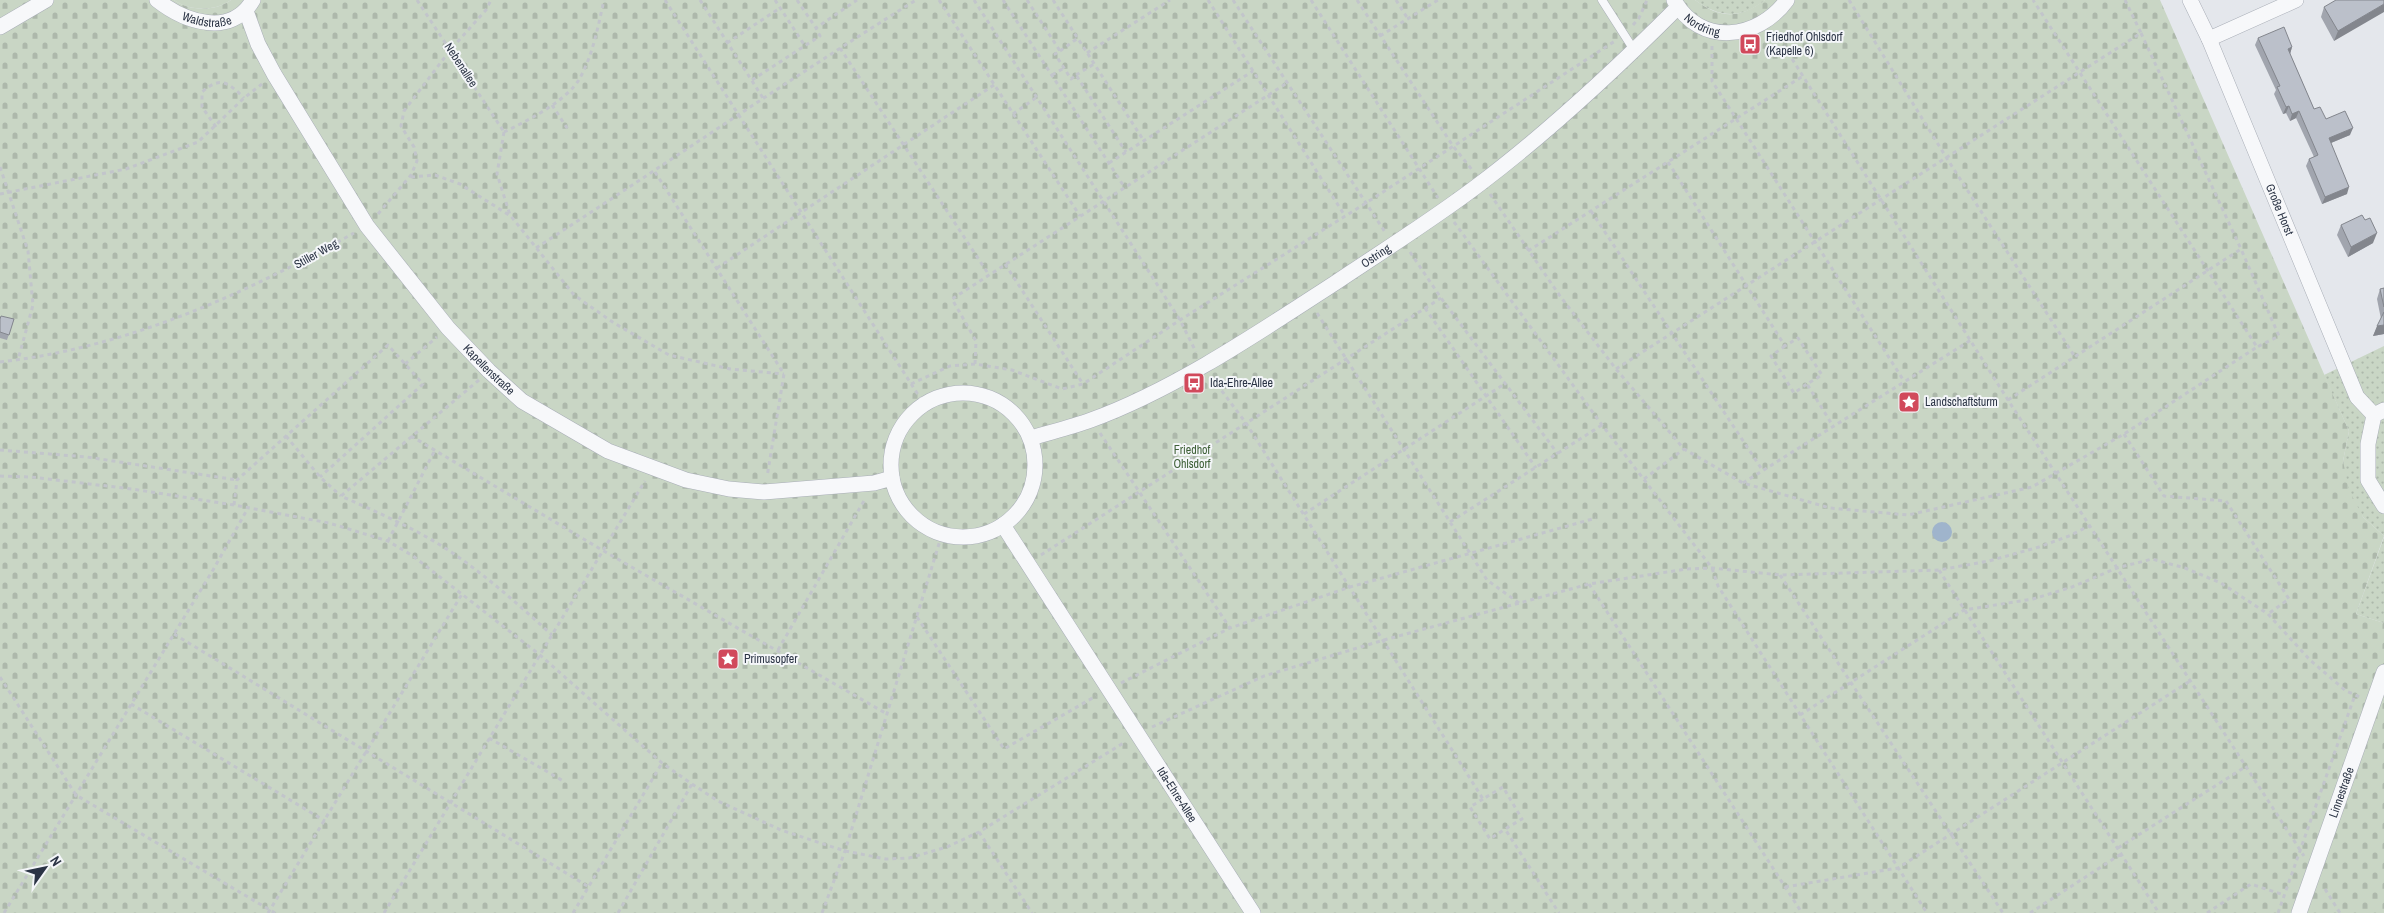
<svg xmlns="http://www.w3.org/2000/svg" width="2384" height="913" viewBox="0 0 2384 913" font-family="'Archivo Narrow',sans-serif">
<defs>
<pattern id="cemetery-stones" width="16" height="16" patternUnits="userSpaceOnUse" patternTransform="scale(1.25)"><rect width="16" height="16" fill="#c9d6c5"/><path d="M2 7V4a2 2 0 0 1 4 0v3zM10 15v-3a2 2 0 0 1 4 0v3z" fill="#adb8ab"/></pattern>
<pattern id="park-dots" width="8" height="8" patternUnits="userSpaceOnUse" patternTransform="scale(1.25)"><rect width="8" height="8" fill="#c9d6c5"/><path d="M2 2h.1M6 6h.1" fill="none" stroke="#adb8ab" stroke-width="1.8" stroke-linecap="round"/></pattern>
</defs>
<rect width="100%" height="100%" fill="#e4e7ec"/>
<path fill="#c9d6c5" d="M174,0h57c-16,12 -42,11 -57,0z"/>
<path fill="url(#cemetery-stones)" d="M0,0h174c15,11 41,12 57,0h1464c26,19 44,19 70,0h395l189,431 -6,30 20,56 21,19 -28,78 28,9v290h-2384z"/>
<path fill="url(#park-dots)" d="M1695,0h70c-23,19 -46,18 -70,0z
M2384,346v190l-21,-19 -14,-27 -6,-29 6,-30 -25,-56z
M2384,537v86l-28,-9z"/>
<path fill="#9fb4cc" d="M1932 532a10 10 0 1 1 20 0a10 10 0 1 1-20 0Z"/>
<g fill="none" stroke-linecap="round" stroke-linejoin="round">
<g stroke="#a9aeb7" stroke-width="9">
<path id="service" d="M1602,0l32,50"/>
</g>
<g stroke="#a9aeb7" stroke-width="16">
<g id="minor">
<path id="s1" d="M157,0c28,22 74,38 96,0"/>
<path id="s2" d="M1674,0c26,47 84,40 113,0"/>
<path id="s3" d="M2190,0l19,39 148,358 17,18"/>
<path id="s4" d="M246,11l12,33 16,30 93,152 81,102 41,43 33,30 86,50 78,29 43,9 35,3 110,-9 18,-5"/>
<path d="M0,27l46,-27"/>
<path d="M2209,39l87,-39"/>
<circle cx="963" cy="465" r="72"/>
<path d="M2384,410l-10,5 -6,29v36l16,26"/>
<path id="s5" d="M1031,438c20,-6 41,-11 60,-18 83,-30 170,-89 244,-137 49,-33 99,-64 146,-100 70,-53 135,-114 197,-176"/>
<path id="s6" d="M1003,525l250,388"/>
<path id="s7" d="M2299,913l85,-241"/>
</g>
</g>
<path stroke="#c2c5cb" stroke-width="3" stroke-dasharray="4 4" stroke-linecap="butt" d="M417,0l87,132
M665,0l259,404
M700,0l63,98
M775,0l30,46
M797,0l19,28 41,-28
M939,0l141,216
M974,0l206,320 16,32
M1003,0l122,188
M1027,0l33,51 -5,3 16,25 5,-4 50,77
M1053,0l91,141
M1208,0l137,216
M1233,0l152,232
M1311,0l127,198
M1357,0l96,146 20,25
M1396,0l12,19
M1849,0l97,157 129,200
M1633,25l6,-7 8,-18
M1775,32l233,368 296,456
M2141,33l100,216
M1380,36l58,-36
M727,43l53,-35
M1712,46v35l192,300
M840,48l149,227
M1060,51l18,-13
M1087,53l83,-53
M1052,75l12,-7
M1076,75l18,-11
M752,80l68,-44 -4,-8
M552,105l17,26
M1013,114l24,-17
M216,127l-14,-20v-15c18,-16 26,-10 42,6
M504,132l-7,42 13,41 64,80 40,28 55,32 61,14 54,5
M504,132c23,-11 63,-31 76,-54 13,-24 18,-51 24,-78
M1668,162l117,184 13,-8 24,37 -15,9 26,42
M1109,163l144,-92
M0,167l28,84 5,54 -15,55
M655,172l129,202 -17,103
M411,177l24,-2 25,9 49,31
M0,194l126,-25 72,-27 46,-44 18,-14
M1490,194l70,102 56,73 68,80 59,34 87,25 78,7 124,-28 92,-53 133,-87 -224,-347
M1591,211l172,260
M378,214l33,-39 6,-14 -3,-14 -13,-21 3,-15 47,-62 35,-39 5,-10
M1454,222l148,203 110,143 6,18 209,327
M536,248c127,-82 252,-168 380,-248
M1528,251l275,-175
M1410,252l31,46 117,156
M1005,264l78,120
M717,268l277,-183
M1425,308l111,160
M1317,313l170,267 32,23
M1785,346l-14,10 23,37 13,-9
M0,362c129,-15 242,-67 354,-129
M405,364l32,-27
M975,364l1,-23 -24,-42 335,-216
M1616,369l525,-336 -16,-33
M1212,378l34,45 237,376 20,-12 19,32 -17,10 54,84
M479,380l-138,116c38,17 78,34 113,58 35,24 67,53 98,81
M911,384l39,-18 25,-2 37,6 50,19 21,-5 97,-64 186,-117 249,-162
M2008,400l233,-151 38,87 -22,11
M1100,433l130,195
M2124,434l40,62 62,5 63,98 -21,15
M286,436l34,41 21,19
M411,436l191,114 285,164
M0,450l87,7 150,23
M0,476l31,1 101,12 102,16 95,18 59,18 25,15 127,99 122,108 30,21 26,17 63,29 64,21 41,8 23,-1 38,-11 32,-15 146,-90
M1644,479l40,-30
M1743,483l228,-143
M234,505l3,-25 151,-135 35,39 -103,93
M1304,514l202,-131
M1450,522l152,-97
M388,541l47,-91
M1041,555l400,-257
M1939,570l220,343
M1780,575l223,338
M1589,584l213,329
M917,617l87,132 92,-53
M174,634l415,253
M778,650l87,-151
M0,677l76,118 199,118
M1121,683l109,-55 120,-41 246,-69
M131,704l194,117
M1800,715l164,-105 69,-11 39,-12 45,-19 35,-9 33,9 36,15 47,31 42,46 36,31 14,6
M1152,727l112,-51 120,-36 205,-56 98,-15 25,-1 68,7 159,-5 50,-9 50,-14 30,-11 20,-10
M489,738l76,44
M1483,799l-13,8 20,32 15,-10
M979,832l53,81
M2118,848l127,-81
M1785,887l113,-19 292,-187
M2325,889l15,24
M4,913l209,-343 35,-62
M268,913l194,-319
M384,913l261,-432
M573,913l89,-150
M618,913l74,-129
M822,913l23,-62 97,-317
M2030,913l91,-59
M2207,913l44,-29 33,11
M2278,913l77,-218"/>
<use href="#service" stroke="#f7f8fa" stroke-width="8"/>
<use href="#minor" stroke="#f7f8fa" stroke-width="15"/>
</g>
<path fill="#a1a5ae" d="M2384,0l-50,41 -13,-24 3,-10z
M2258,38l34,9 -2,7 24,55 12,10 24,16 -19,8 16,51 -25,10 -16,-38 3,-7 5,-2 -18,-39 -6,3 -4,-8 -3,1 -9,-20 2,-4 -21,-45z
M2341,225l32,18 -25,14 -11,-22z
M2384,288v46l-11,2 8,-17 -4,-20 3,-10z
M0,318l14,1 -7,21 -7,-2z"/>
<path fill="#83868d" d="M2384,4v8l-50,29 4,-10z
M2292,47l-2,7 -2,-5z
M2289,106l-3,7 -3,1 3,-7z
M2299,111l-3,7 -6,3 2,-7z
M2353,128l-3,7 -24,10 3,-7z
M2349,187l-2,7 -25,10 3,-7z
M2377,233l-4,10 -25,14 3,-10z
M2384,325v9l-11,2 4,-10z"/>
<path fill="#bbc0ca" stroke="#83868d" d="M2336,0h48v4l-46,27 -14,-24z
M2284,27l8,20 -4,2 26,60 6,-2 6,12 19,-8 8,17 -24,10 20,49 -24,10 -16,-38 9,-4 -19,-44 -7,3 -3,-8 -3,1 -9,-20 3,-1 -22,-48z
M2362,215l3,5 5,-2 7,15 -26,14 -10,-22z
M2384,288v19l-4,-18z
M2384,312v13l-7,1z
M1,316l13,3 -5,16 -9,-3v-13z"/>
<defs>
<g id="bus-square" transform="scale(1.125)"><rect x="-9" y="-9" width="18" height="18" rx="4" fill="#d1495b" stroke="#f4f6f9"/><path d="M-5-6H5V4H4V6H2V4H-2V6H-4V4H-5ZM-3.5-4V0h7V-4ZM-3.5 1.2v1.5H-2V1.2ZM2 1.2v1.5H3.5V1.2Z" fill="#fff"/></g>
<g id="sight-square" transform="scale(1.125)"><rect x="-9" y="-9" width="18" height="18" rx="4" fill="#d1495b" stroke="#f4f6f9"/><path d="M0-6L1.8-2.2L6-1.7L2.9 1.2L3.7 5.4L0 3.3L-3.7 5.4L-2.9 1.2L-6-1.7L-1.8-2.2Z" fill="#fff"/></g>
</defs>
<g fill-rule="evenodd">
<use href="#bus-square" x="1750" y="44"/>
<use href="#bus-square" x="1194" y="383"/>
<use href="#sight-square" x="1909" y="402"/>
<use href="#sight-square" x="728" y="659"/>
</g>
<g text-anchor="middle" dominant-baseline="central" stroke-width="4" stroke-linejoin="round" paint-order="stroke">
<g font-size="12" fill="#2b3445" stroke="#f4f6f9">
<text stroke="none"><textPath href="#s1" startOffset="55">Waldstraße</textPath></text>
<text stroke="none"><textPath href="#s2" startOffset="39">Nordring</textPath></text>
<text transform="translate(461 65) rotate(57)">Nebenallee</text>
<text stroke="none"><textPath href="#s3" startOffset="228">Große Horst</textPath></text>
<text transform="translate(316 254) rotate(-29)">Stiller Weg</text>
<text stroke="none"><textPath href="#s5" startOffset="392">Ostring</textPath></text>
<text stroke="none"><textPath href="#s4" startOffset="436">Kapellenstraße</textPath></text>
<text stroke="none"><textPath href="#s7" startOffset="128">Linnestraße</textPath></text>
<text stroke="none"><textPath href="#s6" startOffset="321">Ida-Ehre-Allee</textPath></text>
</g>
<g font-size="12" fill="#2b3445" stroke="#f4f6f9" text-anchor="start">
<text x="1766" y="37">Friedhof Ohlsdorf<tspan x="1766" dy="14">(Kapelle 6)</tspan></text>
<text x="1210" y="383">Ida-Ehre-Allee</text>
<text x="1925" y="402">Landschaftsturm</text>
<text x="744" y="659">Primusopfer</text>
</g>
<g font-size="12" fill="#3f6138" stroke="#f4f6f9">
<text x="1192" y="450">Friedhof<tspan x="1192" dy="14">Ohlsdorf</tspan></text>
</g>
</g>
<g transform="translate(45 868) rotate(57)" stroke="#f4f6f9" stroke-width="4" paint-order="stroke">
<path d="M0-4L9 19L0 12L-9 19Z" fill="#2b3445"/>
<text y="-8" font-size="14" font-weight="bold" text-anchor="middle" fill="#2b3445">N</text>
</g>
</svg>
